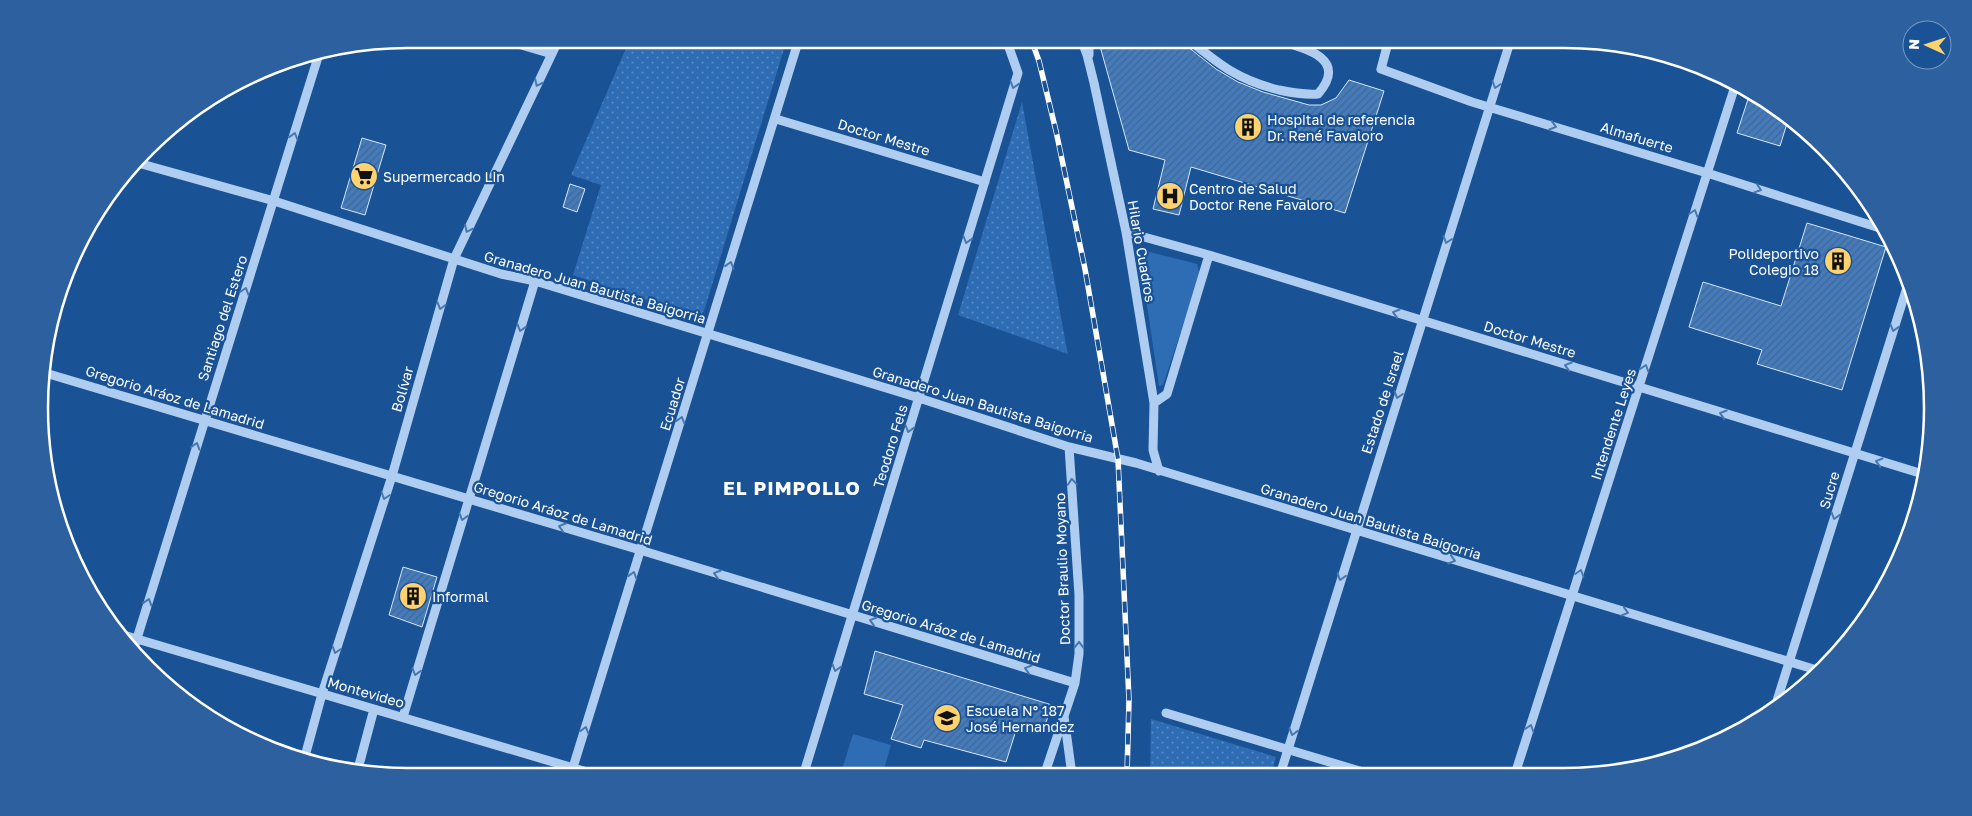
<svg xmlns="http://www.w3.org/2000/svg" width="1972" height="816" viewBox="0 0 1972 816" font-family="'Golos Text',sans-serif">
<defs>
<pattern id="grass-dots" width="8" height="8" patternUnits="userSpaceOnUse" patternTransform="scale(1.25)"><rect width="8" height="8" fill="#2e6cb4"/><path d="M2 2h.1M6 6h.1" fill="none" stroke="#5889c3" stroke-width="1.8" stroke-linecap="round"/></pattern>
<pattern id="building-hatch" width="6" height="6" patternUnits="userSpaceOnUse" patternTransform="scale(1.25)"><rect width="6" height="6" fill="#437bbd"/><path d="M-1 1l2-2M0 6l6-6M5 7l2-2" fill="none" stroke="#47668a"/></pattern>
</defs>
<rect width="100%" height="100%" fill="#1a5296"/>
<path fill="url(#grass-dots)" d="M630,39h157l-83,272 -7,7 -124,-43 28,-90 -30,-10z
M1022,102l45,248 1,4 -110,-39z
M1151,719l125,38 -5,18h-121z"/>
<path fill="#2e6cb4" d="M1146,251l51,13 3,10 -37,111 -4,1 -19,-127 2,-7z
M853,734l38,11 -9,31h-42z"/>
<path fill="url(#building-hatch)" stroke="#d4e7fb" d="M1098,39h80l38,30 22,13 25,10 46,13h12l15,-7 13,-18 35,11 -39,122 -154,-46 -12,48 -26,-6 12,-49 -36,-10z
M1751,90l38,27 -9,29 -43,-13z
M362,138l24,7 -21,70 -24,-7z
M570,184l15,5 -8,23 -14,-5z
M1807,223l79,24 -44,143 -85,-26 5,-14 -73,-23 14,-45 78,24z
M403,567l34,10 -15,50 -33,-12z
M875,651l177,54 -9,26 -25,-7 -12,38 -82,-22 -3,8 -30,-9 12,-34 -39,-11z"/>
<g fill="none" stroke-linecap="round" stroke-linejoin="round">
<path stroke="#aecdf0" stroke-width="9" d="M501,39l51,15
M1081,39l6,16 7,28 32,149 28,171 -1,47 6,21
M1188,39c32,26 50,41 91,51 14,3 25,5 39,4 33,-38 -19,-47 -46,-55
M1389,39l-8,30 91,33 235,71 179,57
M1089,55v-16
M776,119l209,63
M138,163l136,38 227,73 34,7 384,117 150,49 67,16 684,208
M1126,232l83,23 717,220
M42,372l598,178 435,133
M1154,403l13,-9 42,-139
M120,634l484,143
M134,648l185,-594
M1775,707l134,-426
M1166,713l207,62
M1064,716l8,59
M403,717l132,-436
M304,760l18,-66 70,-218 62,-217 105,-220
M358,769l16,-60
M1515,774l221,-691
M1280,775l231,-736
M803,776l215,-703 -12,-34
M1044,776l31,-93 4,-29v-59l-10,-148
M570,777l229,-738"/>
<g stroke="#fff" stroke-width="5.5">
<path id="rail" d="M1031,39l8,22 17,70 29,138 33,190 11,241 -2,75"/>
</g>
<use href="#rail" stroke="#1a5296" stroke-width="4" stroke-dasharray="11" stroke-linecap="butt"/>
</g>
<defs><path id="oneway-chevron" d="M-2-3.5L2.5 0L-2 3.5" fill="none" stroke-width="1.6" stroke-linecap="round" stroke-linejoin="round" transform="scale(1.25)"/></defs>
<g stroke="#4677b1">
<use href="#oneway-chevron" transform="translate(538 83) rotate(116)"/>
<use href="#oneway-chevron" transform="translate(1014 85) rotate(107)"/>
<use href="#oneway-chevron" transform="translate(1496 85) rotate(108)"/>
<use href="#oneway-chevron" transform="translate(1553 126) rotate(17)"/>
<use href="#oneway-chevron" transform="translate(294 136) rotate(-73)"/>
<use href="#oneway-chevron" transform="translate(1758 189) rotate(18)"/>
<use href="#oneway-chevron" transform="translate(1694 213) rotate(-72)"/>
<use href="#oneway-chevron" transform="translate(468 229) rotate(116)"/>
<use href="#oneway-chevron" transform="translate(967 240) rotate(107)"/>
<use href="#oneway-chevron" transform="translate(1447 240) rotate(108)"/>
<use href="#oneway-chevron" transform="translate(730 265) rotate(-73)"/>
<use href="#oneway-chevron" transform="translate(245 291) rotate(-72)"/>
<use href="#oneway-chevron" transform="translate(441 306) rotate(106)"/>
<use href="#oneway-chevron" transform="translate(1396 313) rotate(-163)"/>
<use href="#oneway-chevron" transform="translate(521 328) rotate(107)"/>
<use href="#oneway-chevron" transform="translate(1894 328) rotate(107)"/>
<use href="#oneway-chevron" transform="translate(1568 366) rotate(-163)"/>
<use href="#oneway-chevron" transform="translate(1645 368) rotate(-72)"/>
<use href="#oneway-chevron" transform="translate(1398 395) rotate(108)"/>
<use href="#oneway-chevron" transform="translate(1723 414) rotate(-163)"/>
<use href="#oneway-chevron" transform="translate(681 420) rotate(-73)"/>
<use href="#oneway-chevron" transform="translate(909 429) rotate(107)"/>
<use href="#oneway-chevron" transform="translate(196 446) rotate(-73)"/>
<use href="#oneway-chevron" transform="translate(1879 462) rotate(-164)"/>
<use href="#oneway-chevron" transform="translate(1072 482) rotate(-94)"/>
<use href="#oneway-chevron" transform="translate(385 496) rotate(108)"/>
<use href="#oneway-chevron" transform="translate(1835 516) rotate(107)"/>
<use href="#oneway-chevron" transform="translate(463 517) rotate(107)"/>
<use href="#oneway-chevron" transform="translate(562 527) rotate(-163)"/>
<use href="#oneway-chevron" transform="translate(1452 560) rotate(17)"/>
<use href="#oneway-chevron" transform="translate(1580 573) rotate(-72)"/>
<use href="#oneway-chevron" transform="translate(717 574) rotate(-163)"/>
<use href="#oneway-chevron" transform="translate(633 575) rotate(-73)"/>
<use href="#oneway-chevron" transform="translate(1341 577) rotate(107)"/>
<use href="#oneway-chevron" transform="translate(148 602) rotate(-73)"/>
<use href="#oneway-chevron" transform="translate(1625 612) rotate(17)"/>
<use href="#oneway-chevron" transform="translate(873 621) rotate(-163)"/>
<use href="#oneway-chevron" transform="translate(1079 645) rotate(-89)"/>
<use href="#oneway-chevron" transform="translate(336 650) rotate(108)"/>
<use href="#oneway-chevron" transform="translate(836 668) rotate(107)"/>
<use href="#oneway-chevron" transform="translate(1028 669) rotate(-163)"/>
<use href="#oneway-chevron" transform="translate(416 672) rotate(107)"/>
<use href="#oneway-chevron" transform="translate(1530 728) rotate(-72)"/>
<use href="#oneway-chevron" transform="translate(585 730) rotate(-73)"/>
<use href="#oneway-chevron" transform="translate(1293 732) rotate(107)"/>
</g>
<defs>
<g id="building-disc" transform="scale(1.4375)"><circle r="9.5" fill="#ffd26d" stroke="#1a5296"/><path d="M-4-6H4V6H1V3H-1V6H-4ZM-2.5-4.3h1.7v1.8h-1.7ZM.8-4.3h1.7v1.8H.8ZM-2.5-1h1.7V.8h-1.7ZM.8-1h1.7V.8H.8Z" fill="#111"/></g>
<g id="supermarket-disc" transform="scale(1.4375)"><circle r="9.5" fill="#ffd26d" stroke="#1a5296"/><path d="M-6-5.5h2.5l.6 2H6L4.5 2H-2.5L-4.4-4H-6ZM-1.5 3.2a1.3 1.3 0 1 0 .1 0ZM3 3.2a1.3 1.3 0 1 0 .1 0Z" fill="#111"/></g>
<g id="hospital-disc" transform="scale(1.4375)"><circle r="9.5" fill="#ffd26d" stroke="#1a5296"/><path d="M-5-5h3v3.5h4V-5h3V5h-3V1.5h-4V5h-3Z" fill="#111"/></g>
<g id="school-disc" transform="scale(1.4375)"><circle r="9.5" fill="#ffd26d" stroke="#1a5296"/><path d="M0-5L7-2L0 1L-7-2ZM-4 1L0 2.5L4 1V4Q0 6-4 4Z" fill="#111"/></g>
</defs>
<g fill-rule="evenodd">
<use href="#building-disc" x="1248" y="127"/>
<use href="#supermarket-disc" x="364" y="176"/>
<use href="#hospital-disc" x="1170" y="196"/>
<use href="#building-disc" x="1838" y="261"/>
<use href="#building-disc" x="413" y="596"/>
<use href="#school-disc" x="947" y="718"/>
</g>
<g text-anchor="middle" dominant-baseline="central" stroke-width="4.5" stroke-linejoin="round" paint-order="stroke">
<g font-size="14" fill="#fff" stroke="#1a5296" text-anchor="start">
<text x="1267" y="119">Hospital de referencia<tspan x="1267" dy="16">Dr. René Favaloro</tspan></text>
<text x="383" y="176">Supermercado Lin</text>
<text x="1189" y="188">Centro de Salud<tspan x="1189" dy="16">Doctor Rene Favaloro</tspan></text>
<text x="1819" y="253" text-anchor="end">Polideportivo<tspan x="1819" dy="16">Colegio 18</tspan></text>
<text x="432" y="596">Informal</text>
<text x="966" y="710">Escuela N° 187<tspan x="966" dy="16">José Hernandez</tspan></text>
</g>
<g font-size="14" fill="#fff" stroke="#1a5296">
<text transform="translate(884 137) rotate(17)">Doctor Mestre</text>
<text transform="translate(1637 137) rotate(17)">Almafuerte</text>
<text transform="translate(1142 251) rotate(80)">Hilario Cuadros</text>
<text transform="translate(595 287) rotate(16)">Granadero Juan Bautista Baigorria</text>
<text transform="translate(222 318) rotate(-72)">Santiago del Estero</text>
<text transform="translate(1530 339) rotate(17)">Doctor Mestre</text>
<text transform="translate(402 389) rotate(-74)">Bolívar</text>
<text transform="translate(175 397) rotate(17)">Gregorio Aráoz de Lamadrid</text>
<text transform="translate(1382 402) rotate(-72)">Estado de Israel</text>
<text transform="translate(672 404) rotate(-73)">Ecuador</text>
<text transform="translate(983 404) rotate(17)">Granadero Juan Bautista Baigorria</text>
<text transform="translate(1613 424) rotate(-72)">Intendente Leyes</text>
<text transform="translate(890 446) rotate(-73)">Teodoro Fels</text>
<text transform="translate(1829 490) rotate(-73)">Sucre</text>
<text transform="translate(563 513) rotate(17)">Gregorio Aráoz de Lamadrid</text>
<text transform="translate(1371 521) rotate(17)">Granadero Juan Bautista Baigorria</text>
<text transform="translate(1062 569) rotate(-92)">Doctor Braulio Moyano</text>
<text transform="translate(951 631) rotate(17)">Gregorio Aráoz de Lamadrid</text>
<text transform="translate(366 692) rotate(16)">Montevideo</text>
</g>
<g font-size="19" font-weight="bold" letter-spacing="1" fill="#fff" stroke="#1a5296">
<text x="792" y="487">EL PIMPOLLO</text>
</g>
</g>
<path d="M0 0H1972V816H0ZM408 48H1564A360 360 0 0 1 1924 408V408A360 360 0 0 1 1564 768H408A360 360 0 0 1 48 408V408A360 360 0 0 1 408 48Z" fill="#2c609e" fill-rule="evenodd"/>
<path fill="none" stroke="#fff" stroke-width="2.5" d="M408 48H1564A360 360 0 0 1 1924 408V408A360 360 0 0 1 1564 768H408A360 360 0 0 1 48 408V408A360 360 0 0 1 408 48Z"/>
<g transform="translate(1927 45) rotate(273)"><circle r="24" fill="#1a5296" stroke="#7697c0"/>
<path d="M0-4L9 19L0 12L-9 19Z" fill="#ffd26d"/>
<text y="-8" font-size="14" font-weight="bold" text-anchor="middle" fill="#ffffff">N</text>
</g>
</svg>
